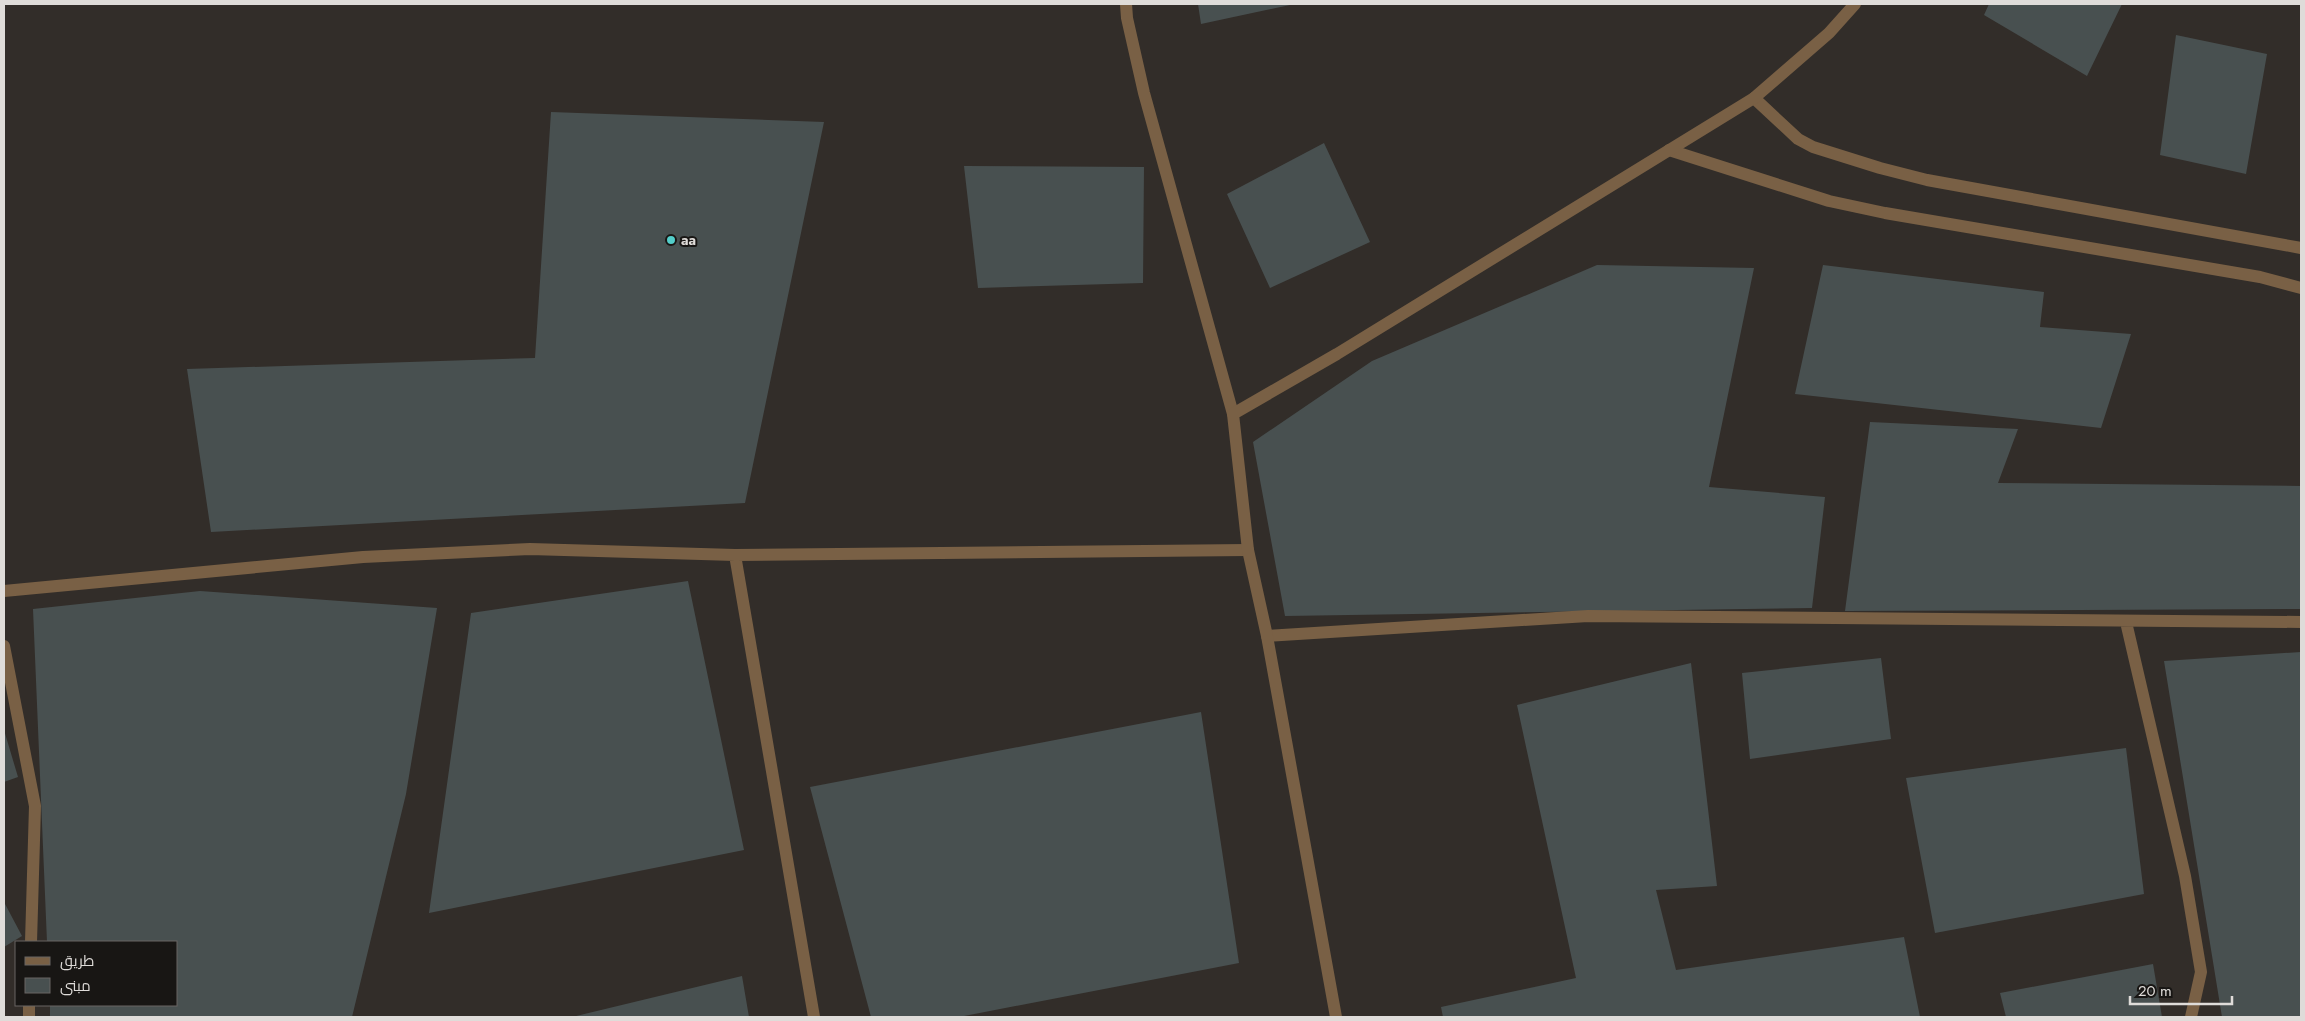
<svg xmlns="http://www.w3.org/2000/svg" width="2305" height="1021" viewBox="0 0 2305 1021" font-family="Jost,Cairo,sans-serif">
<rect width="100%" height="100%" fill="#322d29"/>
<path fill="#485050" d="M1198,4h92v1l-89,19z
M1989,4h133l-35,72 -103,-61z
M2176,35l91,19 -21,120 -86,-19z
M551,112l273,10 -79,381 -534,29 -24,-163 348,-11z
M1324,143l46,99 -100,46 -43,-94z
M964,166l180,1 -1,116 -165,5z
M1597,265l157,3 -45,219 116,10 -13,111 -527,8 -32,-174 119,-81z
M1823,265l221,27 -4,35 91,7 -30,94 -306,-34z
M1870,422l148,7 -20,54 303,3v123l-456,2z
M688,581l56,269 -315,63 42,-300z
M200,591l237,17 -31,186 -54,223h-302v-12h126v-63h-129l-14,-333z
M2301,652v365h-79l-58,-356z
M1881,658l10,81 -141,20 -8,-86z
M1691,663l26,223 -61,4 20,80 228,-33 16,80h-477l-2,-10 135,-29 -59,-273z
M1201,712l38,251 -280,54h-88l-61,-230z
M4,730l14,47 -14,5z
M2126,748l18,146 -209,39 -29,-155z
M4,902l18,34 -18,11z
M2153,964l9,53h-156l-6,-24z
M742,976l7,41h-177z"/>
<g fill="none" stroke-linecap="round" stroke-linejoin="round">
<path stroke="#796045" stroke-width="12" d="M1126,4l1,14 17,75 89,321
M1754,98l44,41 15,8 67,21 47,12 374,68
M1669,150l160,51 56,12 375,64 41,11
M735,555l79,462
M4,591l359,-34 167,-8 205,6 513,-5
M2126,622l59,254 16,96 -10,45
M1267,636l321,-20 713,6
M4,646l31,160 -4,136
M29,1017v-12"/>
<path stroke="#796045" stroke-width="12" d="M1336,1017l-69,-381 -19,-86 -15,-136 104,-60 417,-256 75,-65 26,-29"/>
</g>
<circle fill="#53cdc9" stroke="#181614" stroke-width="2" cx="671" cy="240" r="5"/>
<g text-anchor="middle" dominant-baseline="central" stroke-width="4" stroke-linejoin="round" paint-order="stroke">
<g font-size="14" font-weight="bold" fill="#dfdcd9" stroke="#181614" text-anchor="start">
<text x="681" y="240">aa</text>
</g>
</g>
<rect width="2305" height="1021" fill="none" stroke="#dfdcd9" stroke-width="10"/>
<rect x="15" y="941" width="162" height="65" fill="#181614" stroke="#686563"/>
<rect x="25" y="957" width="25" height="8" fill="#796045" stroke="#686563"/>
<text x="60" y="966" font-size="15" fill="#dfdcd9">طريق</text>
<rect x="25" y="978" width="25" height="15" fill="#485050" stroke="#686563"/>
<text x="60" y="991" font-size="15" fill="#dfdcd9">مبنى</text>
<path d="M2130 996v8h102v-8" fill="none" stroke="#dfdcd9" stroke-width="2.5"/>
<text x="2138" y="996" font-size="15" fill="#dfdcd9" stroke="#181614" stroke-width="4" paint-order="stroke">20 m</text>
</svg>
